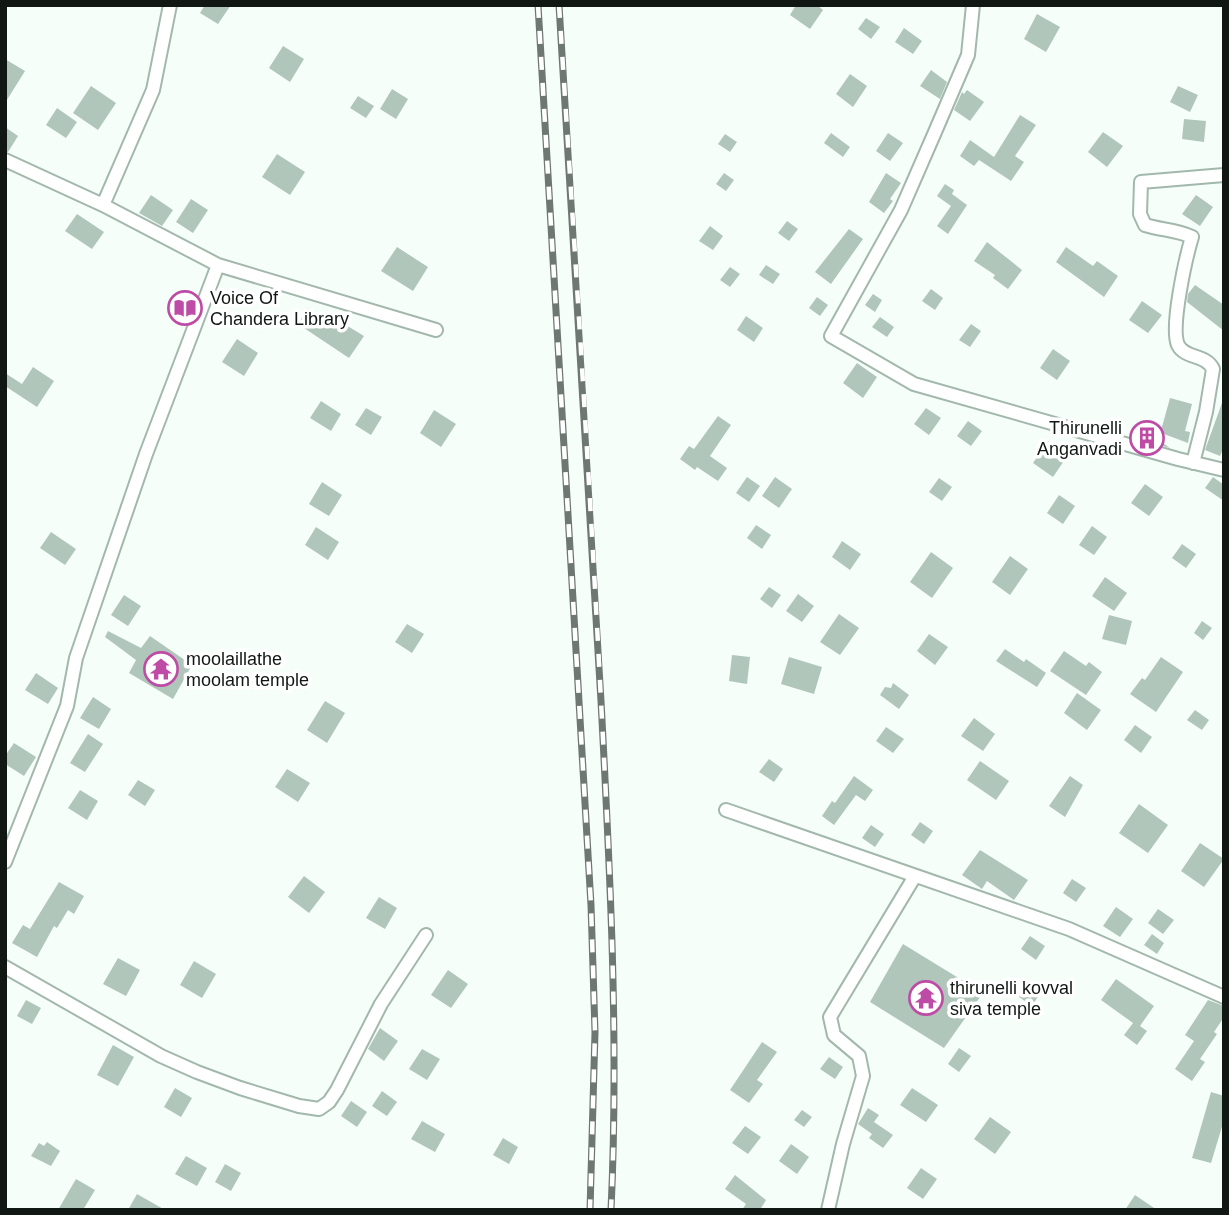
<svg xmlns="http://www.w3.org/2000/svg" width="1229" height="1215" viewBox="0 0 1229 1215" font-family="Arial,sans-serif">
<rect width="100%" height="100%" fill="#f5fef9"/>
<path fill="#b1c6bb" d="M205,5h26l-13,19 -18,-11z
M796,5h21l6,5 -13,19 -20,-14z
M1037,14l23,13 -14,25 -22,-13z
M866,18l14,9 -9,12 -13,-10z
M904,28l18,13 -9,13 -18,-12z
M283,46l21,13 -14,23 -21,-14z
M5,59l20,12 -20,32z
M931,70l16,12 -7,17 -20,-13z
M850,74l17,12 -14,21 -17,-13z
M91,86l25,17 -18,27 -25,-17z
M1178,86l20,9 -8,17 -20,-10z
M392,89l16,10 -12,20 -16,-10z
M967,90l17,12 -14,19 -16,-11 8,-18 2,2z
M358,96l16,10 -8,12 -16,-10z
M57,108l20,14 -11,16 -20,-13z
M1020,115l16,10 -21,31 9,6 -13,19 -32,-21 -5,6 -14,-10 10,-16 24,17z
M1184,119l22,2 -2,21 -22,-3z
M5,127l13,9 -10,16 -3,-1z
M1103,132l20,14 -16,21 -19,-15z
M831,133l19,14 -7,10 -19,-14z
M888,133l15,10 -13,18 -14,-10z
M725,134l12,8 -7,10 -12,-8z
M277,154l28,18 -15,23 -28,-18z
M724,173l10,7 -8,11 -10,-7z
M886,173l15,10 -11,16 3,2 -9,12 -15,-11z
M945,184l9,6 -2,4 15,11 -19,29 -11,-8 14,-20 -14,-10z
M151,195l22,15 -11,16 -23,-13z
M1196,195l17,12 -13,19 -18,-12z
M191,199l17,11 -15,23 -17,-11z
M77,214l27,18 -12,17 -27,-18z
M787,221l11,8 -9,12 -11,-8z
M710,226l13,10 -10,14 -14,-9z
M849,229l14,10 -32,45 -16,-12z
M987,242l35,28 -14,19 -15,-11 2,-3 -21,-14z
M397,247l31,20 -15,24 -32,-20z
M1066,247l27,19 4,-5 21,15 -14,21 -48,-35z
M766,265l14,9 -7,10 -14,-9z
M730,267l10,7 -10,13 -10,-7z
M1195,285l29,20v26l-37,-29 1,-8z
M931,289l12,9 -8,12 -13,-9z
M179,294l15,9 -6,17 -18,-9z
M873,294l9,6 -7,12 -10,-7z
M817,297l11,8 -8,11 -11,-8z
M1142,301l20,14 -14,18 -19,-13z
M308,308l30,19 3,-5 23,14 -15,22 -51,-34z
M746,316l17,12 -9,14 -17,-12z
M880,317l14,10 -7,10 -15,-10z
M971,324l10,7 -11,16 -11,-7z
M237,339l21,14 -14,23 -22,-14z
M1053,349l17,12 -13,19 -17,-12z
M857,363l20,14 -14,21 -20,-15z
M33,367l21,14 -17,26 -32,-21v-13l17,11z
M1170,398l22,6 -7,27 5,1 -2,11 -32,-12 2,-5 4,1z
M1223,400l1,47 -4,9 -15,-6z
M321,401l20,13 -10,17 -21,-13z
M366,408l16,9 -11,18 -16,-10z
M926,408l15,10 -12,17 -15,-11z
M434,410l22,14 -15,23 -21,-14z
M718,416l13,9 -21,31 17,12 -9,13 -21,-14 -2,3 -15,-11 9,-13 5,3z
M968,421l14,10 -11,15 -14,-10z
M1141,430l6,2 23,16 -31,-9z
M1048,441l20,14 -15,22 -20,-14z
M747,477l13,9 -11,16 -13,-9z
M775,477l17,12 -13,19 -17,-12z
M1213,477l11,8v16l-19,-13z
M939,478l13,9 -10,14 -13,-9z
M322,482l20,13 -13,21 -20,-12z
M1145,484l18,13 -14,19 -18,-13z
M1059,495l16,11 -12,18 -16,-11z
M756,525l15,10 -9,14 -15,-11z
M1092,526l15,11 -13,18 -15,-10z
M316,527l23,15 -11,18 -23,-15z
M51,532l25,17 -11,16 -25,-17z
M842,541l19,13 -11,16 -18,-13z
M1182,544l14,10 -10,14 -14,-10z
M931,552l22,16 -21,30 -22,-16z
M1010,556l18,13 -18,26 -18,-13z
M1105,577l22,16 -13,18 -22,-15z
M769,587l12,8 -9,13 -12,-9z
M798,594l16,12 -12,16 -16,-11z
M124,595l17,11 -13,20 -17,-11z
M839,614l20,14 -19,27 -20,-13z
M1109,615l23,6 -6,24 -24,-6z
M1202,621l10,7 -9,12 -9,-7z
M407,624l17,10 -12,19 -17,-11z
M108,631l33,17 9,-12 42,29 -19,34 -44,-26 7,-13 -31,-23z
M929,634l19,13 -13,18 -18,-14z
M1005,649l19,13 2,-3 20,14 -9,14 -41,-26z
M1064,651l22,15 3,-4 13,10 -16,23 -36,-24z
M732,655l18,2 -3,27 -18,-3z
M789,657l33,10 -8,27 -33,-10z
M1161,657l22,15 -27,40 -26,-18 12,-16 3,2z
M36,673l22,15 -10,16 -23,-14z
M893,683l16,12 -10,14 -19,-14 5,-8 6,1z
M1077,693l24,17 -14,20 -23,-17z
M93,697l18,12 -12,20 -19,-11z
M325,701l20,12 -18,30 -20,-13z
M1195,710l14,10 -7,10 -15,-10z
M974,718l21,16 -12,17 -22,-15z
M1135,725l17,12 -11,16 -17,-13z
M886,727l18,12 -11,14 -17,-12z
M88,734l15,10 -18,28 -15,-9z
M14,743l22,14 -12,19 -19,-12v-8z
M769,759l14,10 -9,13 -15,-10z
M980,761l29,20 -13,19 -29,-20z
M287,769l23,14 -12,19 -23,-15z
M854,776l19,14 -8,11 -9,-6 -22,30 -12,-9 10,-15 3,2z
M1070,776l13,9 -18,32 -16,-11z
M138,780l17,10 -10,16 -17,-11z
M80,790l18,11 -11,19 -19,-12z
M1139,804l29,21 -20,28 -29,-20z
M920,822l13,9 -9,13 -13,-9z
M871,825l13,9 -9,13 -13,-9z
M1200,843l24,16 -20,28 -23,-16z
M980,850l48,30 -14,20 -27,-19 -5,8 -20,-14z
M304,876l21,16 -16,21 -21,-16z
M1072,879l14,9 -10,14 -13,-9z
M59,882l25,14 -10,18 -6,-4 -11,18 -3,-2 -17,31 -25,-14 11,-18 7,4z
M379,897l18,11 -12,21 -19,-11z
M1116,907l17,12 -13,18 -17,-11z
M1158,909l16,11 -11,14 -15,-11z
M1152,934l12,9 -7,11 -13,-9z
M1030,936l15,10 -9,14 -15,-11z
M903,944l80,49 -39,55 -74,-46z
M118,958l22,12 -14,26 -23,-12z
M194,961l22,13 -14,24 -22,-13z
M448,970l20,14 -17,24 -20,-13z
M1116,979l38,27 -14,20 7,5 -10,14 -13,-10 9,-12 -32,-23z
M1027,986l12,9 -7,11 -13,-9z
M26,1000l15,8 -9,16 -15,-8z
M1208,1000l16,6v11l-10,15 3,2 -17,25 5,3 -13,19 -17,-12 19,-28 -9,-6z
M380,1028l18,13 -14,20 -16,-12z
M762,1042l15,10 -20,28 6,4 -14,19 -19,-13z
M113,1045l21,12 -16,29 -21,-11z
M959,1048l12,8 -12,16 -11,-8z
M422,1049l18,10 -13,21 -18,-11z
M829,1057l14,10 -8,12 -15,-10z
M175,1088l17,10 -11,19 -17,-10z
M912,1088l26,17 -12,17 -26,-17z
M382,1091l15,11 -10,14 -15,-10z
M1211,1092l13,4v24l-13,43 -19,-5z
M351,1101l16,11 -10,15 -16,-11z
M868,1108l11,7 -5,7 19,13 -10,13 -14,-10 3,-4 -14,-10z
M802,1110l10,7 -8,10 -10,-7z
M990,1117l21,15 -16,22 -21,-15z
M422,1121l23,13 -10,18 -24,-13z
M745,1126l16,11 -13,17 -16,-11z
M503,1138l15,9 -9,17 -16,-9z
M47,1142l13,9 -9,15 -20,-10 8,-13 5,3z
M791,1144l18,13 -12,17 -18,-13z
M186,1156l21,12 -10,18 -22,-12z
M225,1164l16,9 -10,18 -16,-9z
M921,1168l16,11 -14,20 -16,-11z
M735,1175l31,25 -6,10h-18l4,-6 -21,-15z
M76,1179l19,11 -12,20h-25z
M137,1194l28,16h-37z
M1135,1195l22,15h-32z"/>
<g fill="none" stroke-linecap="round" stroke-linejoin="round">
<g stroke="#a3b8ac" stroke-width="16">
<path id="street" d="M973,5l-5,50 -33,77 -34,78 -70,126 83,48 264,75 46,11
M5,160l98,45
M218,265l218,65
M1193,463l13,-51 7,-43c-7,-15 -28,-10 -35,-24 -8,-18 8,-88 14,-108 -15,-7 -31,-7 -47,-12l-5,-11 1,-32 83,-7
M726,810l343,119 155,68
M5,862l62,-156 9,-48 70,-204 72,-189 -115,-60 50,-115 17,-85
M5,967l156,89 36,16 43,16 59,18 20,3 10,-7 8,-12 44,-86 45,-69
M828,1210l15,-66 20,-68 -4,-20 -25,-21 -4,-18 85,-141"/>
</g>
<use href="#street" stroke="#fff" stroke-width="12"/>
<g stroke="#6f7773" stroke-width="7">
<path id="rail" d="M538,5l53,900 4,127 -5,178
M559,5c15,232 30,464 42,696 9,169 18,340 10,509"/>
</g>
<use href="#rail" stroke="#fff" stroke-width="4.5" stroke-dasharray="13" stroke-linecap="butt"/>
</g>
<defs>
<g id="library-ring" transform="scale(1.75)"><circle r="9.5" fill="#fff" stroke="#be4ca6" stroke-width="1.5"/><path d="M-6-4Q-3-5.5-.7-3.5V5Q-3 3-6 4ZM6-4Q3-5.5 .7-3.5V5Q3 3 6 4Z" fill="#be4ca6"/></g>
<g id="building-ring" transform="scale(1.75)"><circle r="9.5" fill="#fff" stroke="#be4ca6" stroke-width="1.5"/><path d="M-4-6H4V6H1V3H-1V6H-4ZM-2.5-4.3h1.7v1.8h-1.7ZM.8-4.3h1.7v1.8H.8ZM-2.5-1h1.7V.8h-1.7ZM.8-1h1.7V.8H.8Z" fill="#be4ca6"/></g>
<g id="temple-ring" transform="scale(1.75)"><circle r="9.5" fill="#fff" stroke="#be4ca6" stroke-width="1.5"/><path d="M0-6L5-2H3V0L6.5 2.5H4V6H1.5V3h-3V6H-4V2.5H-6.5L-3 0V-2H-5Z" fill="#be4ca6"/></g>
</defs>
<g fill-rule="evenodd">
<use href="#library-ring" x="185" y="308"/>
<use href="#building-ring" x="1147" y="438"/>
<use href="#temple-ring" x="161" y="669"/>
<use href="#temple-ring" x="926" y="998"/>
</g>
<g text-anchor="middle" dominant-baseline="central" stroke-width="7" stroke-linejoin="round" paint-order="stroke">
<g font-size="18" fill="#111814" stroke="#fff" text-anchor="start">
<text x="210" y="298">Voice Of<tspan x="210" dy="21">Chandera Library</tspan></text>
<text x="1122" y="428" text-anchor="end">Thirunelli<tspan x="1122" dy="21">Anganvadi</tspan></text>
<text x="186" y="659">moolaillathe<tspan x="186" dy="21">moolam temple</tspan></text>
<text x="950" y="988">thirunelli kovval<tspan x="950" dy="21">siva temple</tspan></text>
</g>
</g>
<rect width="1229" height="1215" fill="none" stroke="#111814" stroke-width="14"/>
</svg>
